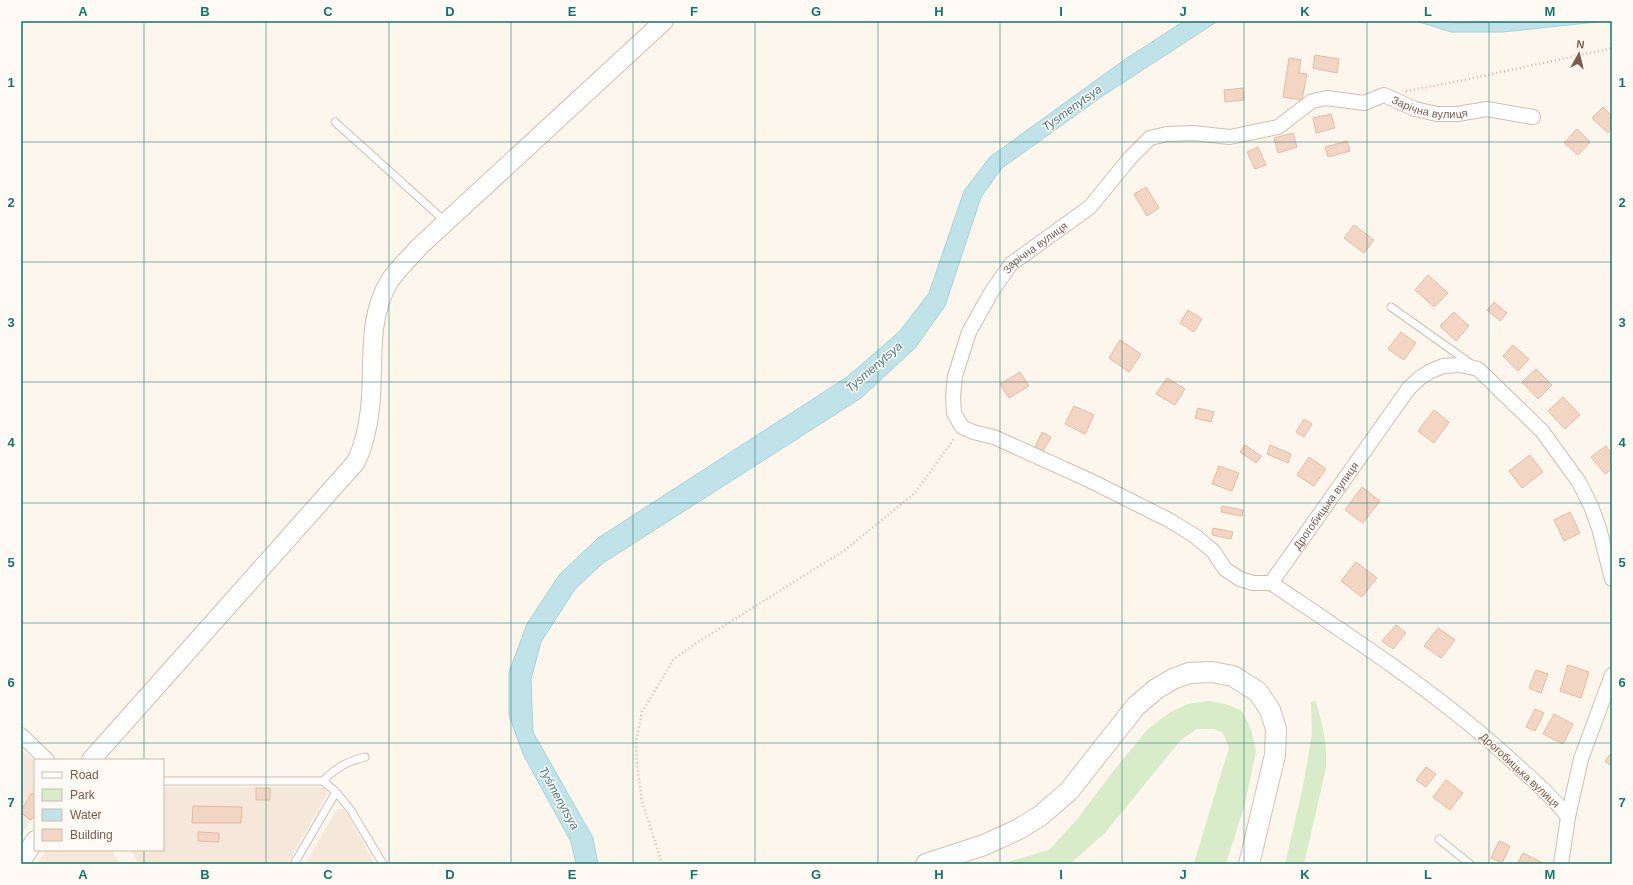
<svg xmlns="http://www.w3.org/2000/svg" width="1633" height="885" viewBox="0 0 1633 885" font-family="Helvetica,sans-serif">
<rect width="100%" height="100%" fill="#fdf6ec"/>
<path fill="#f5e8da" d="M21,749l14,13v27l-2,4 2,2v20l-14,20z
M163,787h161l4,6 -41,71h-148l-8,-14h32z
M337,809h7l31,55h-70z
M46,850h66l8,14h-83z"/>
<path fill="#d8ecc9" d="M1208,701l18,3 16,7 9,18 5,22 -11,53 -19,60 -32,-1 35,-115 -6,-15 -9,-4h-17l-17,12 -75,92 -35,31h-69l48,-14 29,-32 36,-48 34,-41 21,-16 19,-9z
M1316,701l7,28 3,18v21l-22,96h-19l18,-78 9,-52 -1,-32z"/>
<path fill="#bfe3e8" stroke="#a5d3da" d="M1184,21h34l-114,74 -102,73 -21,29 -36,109 -30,42 -54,50 -258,165 -28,26 -34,53 -10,37 2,53 60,106 5,26h-22l-5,-22 -48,-88 -14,-39v-43l18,-48 32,-49 39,-37 249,-161 53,-46 29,-38 35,-102 26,-34 134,-97z
M1416,21h32l5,2 153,-2 -103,11h-52z"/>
<path fill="#f3d5c3" stroke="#e6bba3" d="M1315,55l24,4 -2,14 -24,-5z
M1289,58l12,2 -2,13 8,1 -5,26 -19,-3z
M1243,88l1,12 -19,2 -1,-12z
M1603,107l9,9v12l-4,5 -16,-15z
M1331,114l4,14 -19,5 -3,-15z
M1577,129l13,13 -12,13 -14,-12z
M1293,133l4,14 -19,6 -4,-15z
M1347,141l3,10 -22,6 -3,-10z
M1258,147l8,18 -11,4 -8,-17z
M1146,187l13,21 -12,8 -13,-22z
M1354,225l20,15 -10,13 -20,-15z
M1428,275l20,18 -14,14 -19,-17z
M1494,302l13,11 -7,8 -13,-11z
M1188,310l14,9 -8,13 -14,-9z
M1454,312l15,14 -13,15 -16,-15z
M1401,332l15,11 -12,17 -16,-11z
M1120,340l21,14 -12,18 -20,-14z
M1513,345l16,14 -11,12 -15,-15z
M1536,369l16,16 -14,14 -16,-17z
M1020,372l9,14 -20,12 -9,-14z
M1167,378l18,11 -10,16 -19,-11z
M1563,397l17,18 -15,14 -17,-18z
M1074,406l20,9 -9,19 -20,-10z
M1198,408l16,4 -3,10 -16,-4z
M1434,410l15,12 -15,21 -16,-12z
M1304,419l8,5 -8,13 -8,-5z
M1042,432l9,5 -8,14 -8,-4z
M1245,445l16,11 -5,7 -16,-11z
M1270,445l21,9 -3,9 -21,-9z
M1606,446l6,8v15l-7,5 -14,-17z
M1530,455l13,17 -21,16 -13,-17z
M1309,457l17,12 -12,17 -17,-11z
M1219,466l20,7 -7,18 -20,-7z
M1362,487l18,14 -17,22 -18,-13z
M1222,506l21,4 -1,6 -21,-4z
M1570,512l10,21 -16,8 -10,-21z
M1213,528l20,4 -2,7 -19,-4z
M1356,562l21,16 -15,19 -21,-16z
M1396,625l10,8 -13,16 -11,-8z
M1438,628l17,12 -14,18 -17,-12z
M1568,665l21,7 -8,26 -21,-7z
M1536,670l12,4 -7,19 -12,-5z
M1535,709l9,4 -9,18 -9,-4z
M1554,714l19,10 -10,20 -20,-10z
M1612,752v15l-7,-6z
M1426,767l10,7 -10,13 -10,-7z
M1446,780l17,13 -13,17 -17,-13z
M256,788h14v12h-14z
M32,793l3,2v20l-4,5 -10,-7v-3z
M193,806l49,1 -1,16h-49z
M198,832l21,1v9l-21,-1z
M1499,841l11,5 -8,17 -11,-5z
M1523,853l20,10v1h-26z"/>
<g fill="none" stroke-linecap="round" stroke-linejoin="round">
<g stroke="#d1beb0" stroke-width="9">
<path id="service" d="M335,122l111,100
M1391,307l79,56
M163,781h160l13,11 14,17 33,55
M323,781c14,-14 23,-19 42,-24
M1439,839l31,25
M294,864l42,-72"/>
</g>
<g stroke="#d1beb0" stroke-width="16">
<g id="minor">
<path id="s1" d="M1271,583h-18l-13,-4 -15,-10 -12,-18 -18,-15 -26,-16 -78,-39 -97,-44 -21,-5 -11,-5 -8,-14 -1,-16 2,-21 14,-44 23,-41 19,-27 79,-57 40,-49 20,-20 17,-4 26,-1 37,4 48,-10 34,-26 15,-3 37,5 20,-8 31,14 22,5h20l30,-5 46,8"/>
<path d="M21,735l26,25"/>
<path id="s2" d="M1568,817c-16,-21 -36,-38 -56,-56 -74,-68 -158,-122 -241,-178l138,-195 12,-11 10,-6 12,-5 18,-1 17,4 64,62 37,51 12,24 8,22 13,51"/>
<path d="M1561,864l7,-47 13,-58 31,-84"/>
</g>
</g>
<g stroke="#d1beb0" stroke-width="20">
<path id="tertiary" d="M91,760l265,-298c8,-17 12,-35 14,-53 5,-42 -4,-89 19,-127 7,-12 20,-23 30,-35l245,-226
M21,862l14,-22"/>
</g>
<g stroke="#d6c0b0" stroke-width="22">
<path id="secondary" d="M926,864l58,-19 35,-16 21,-13 29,-25 67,-85 20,-17 17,-10 16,-6 23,-1 21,4 25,16 12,18 6,19 -1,26 -26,109"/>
</g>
<path stroke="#d9b8a5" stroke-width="2.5" stroke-dasharray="1 3" stroke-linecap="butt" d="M1406,91l54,-10 152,-33
M662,864l-20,-63 -5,-36 -1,-24 6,-29 32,-53 21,-15 150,-94 70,-57 40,-56"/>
<use href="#service" stroke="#fff" stroke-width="7"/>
<use href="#minor" stroke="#fff" stroke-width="14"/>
<use href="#tertiary" stroke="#fff" stroke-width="18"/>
<use href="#secondary" stroke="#fff" stroke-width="20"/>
</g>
<path fill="none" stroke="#0f766e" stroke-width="1" stroke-opacity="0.55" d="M144,21v739M266,21v843M389,21v843M511,21v843M633,21v843M755,21v843M878,21v843M1000,21v843M1122,21v843M1244,21v843M1367,21v843M1489,21v843M21,142h1591M21,262h1591M21,382h1591M21,503h1591M21,623h1591M21,743h1591M144,850v14"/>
<g text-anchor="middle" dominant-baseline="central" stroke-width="3" stroke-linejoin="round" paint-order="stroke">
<g font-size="11" fill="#7a5c4d" stroke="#fffaf3">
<text stroke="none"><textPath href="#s1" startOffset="1016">Зарічна вулиця</textPath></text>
<text stroke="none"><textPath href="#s1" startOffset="561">Зарічна вулиця</textPath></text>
<text stroke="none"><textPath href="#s2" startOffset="474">Дрогобицька вулиця</textPath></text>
<text transform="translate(1520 770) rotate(43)">Дрогобицька вулиця</text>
</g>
<g font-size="12" font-style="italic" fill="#437c86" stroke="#fffaf3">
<text transform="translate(1072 108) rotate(-36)">Tysmenytsya</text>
<text transform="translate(874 367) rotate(-41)">Tysmenytsya</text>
<text transform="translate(559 798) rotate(61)">Tyśmenytsya</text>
</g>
</g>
<rect width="1633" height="885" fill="none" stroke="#fffaf3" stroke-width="44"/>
<rect x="34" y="759" width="130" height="92" fill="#fffaf3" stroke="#cabbb1"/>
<rect x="42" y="772" width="20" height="6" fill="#ffffff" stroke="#cabbb1"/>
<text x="70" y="779" font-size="12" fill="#7a5c4d">Road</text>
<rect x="42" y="789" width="20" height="12" fill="#d8ecc9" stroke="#cabbb1"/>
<text x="70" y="799" font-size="12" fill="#7a5c4d">Park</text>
<rect x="42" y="809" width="20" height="12" fill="#bfe3e8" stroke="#cabbb1"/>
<text x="70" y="819" font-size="12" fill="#7a5c4d">Water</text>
<rect x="42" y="829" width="20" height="12" fill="#f3d5c3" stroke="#cabbb1"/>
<text x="70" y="839" font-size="12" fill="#7a5c4d">Building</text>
<g transform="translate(1579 54) rotate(8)" stroke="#fffaf3" stroke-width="3" paint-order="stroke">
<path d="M0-3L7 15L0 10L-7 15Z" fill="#7a5c4d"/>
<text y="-6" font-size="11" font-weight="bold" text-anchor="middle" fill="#7a5c4d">N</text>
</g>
<rect x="22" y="22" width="1589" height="841" fill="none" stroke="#0f766e" stroke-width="1.5"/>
<g font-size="13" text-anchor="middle" font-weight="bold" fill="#0f766e">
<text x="83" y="16">A</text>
<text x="205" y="16">B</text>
<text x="328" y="16">C</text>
<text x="450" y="16">D</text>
<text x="572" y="16">E</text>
<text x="694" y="16">F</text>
<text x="816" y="16">G</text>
<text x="939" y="16">H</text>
<text x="1061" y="16">I</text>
<text x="1183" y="16">J</text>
<text x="1305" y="16">K</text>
<text x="1428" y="16">L</text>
<text x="1550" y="16">M</text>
<text x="11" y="87">1</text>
<text x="1622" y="87">1</text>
<text x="11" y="207">2</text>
<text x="1622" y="207">2</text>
<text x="11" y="327">3</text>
<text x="1622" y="327">3</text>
<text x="11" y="447">4</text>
<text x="1622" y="447">4</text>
<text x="11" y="567">5</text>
<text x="1622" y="567">5</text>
<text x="11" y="687">6</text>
<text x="1622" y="687">6</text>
<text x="11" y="807">7</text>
<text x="1622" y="807">7</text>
<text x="83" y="879">A</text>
<text x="205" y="879">B</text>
<text x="328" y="879">C</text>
<text x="450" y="879">D</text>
<text x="572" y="879">E</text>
<text x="694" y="879">F</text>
<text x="816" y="879">G</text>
<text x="939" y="879">H</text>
<text x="1061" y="879">I</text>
<text x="1183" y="879">J</text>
<text x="1305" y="879">K</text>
<text x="1428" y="879">L</text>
<text x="1550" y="879">M</text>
</g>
</svg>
